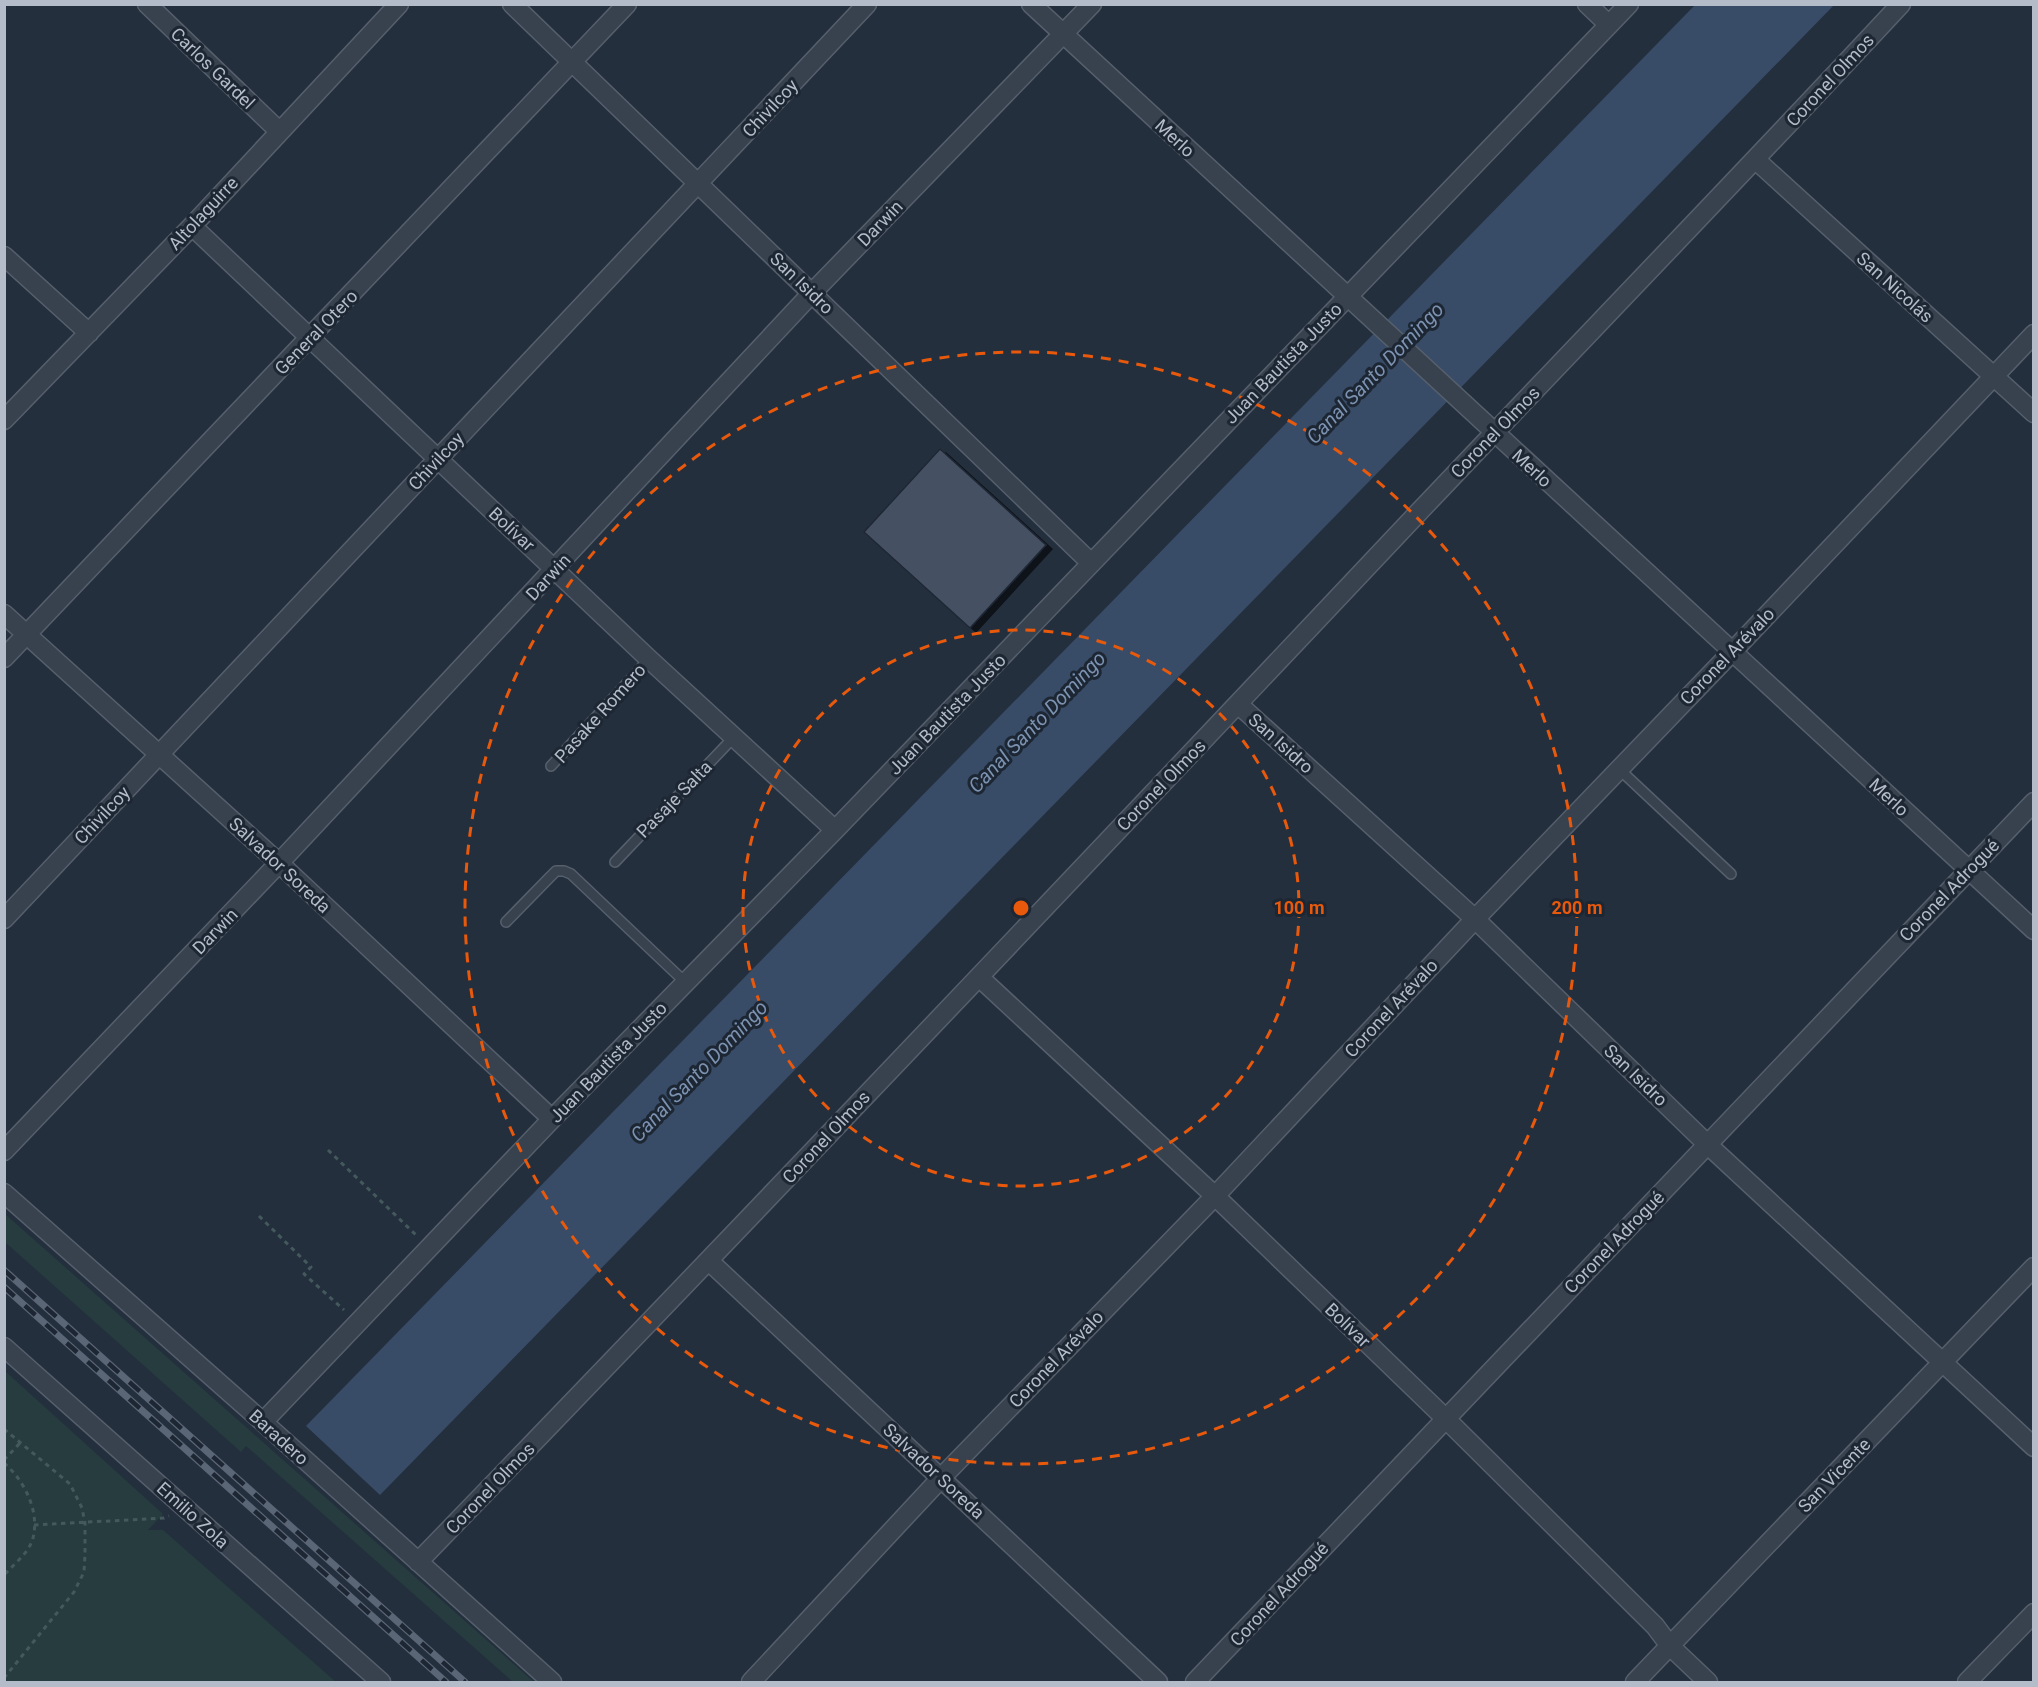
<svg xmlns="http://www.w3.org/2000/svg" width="2038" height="1687" viewBox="0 0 2038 1687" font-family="Roboto,sans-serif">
<defs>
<filter id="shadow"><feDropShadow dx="6" dy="4" stdDeviation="0" flood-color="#0009"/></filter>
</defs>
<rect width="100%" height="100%" fill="#242f3e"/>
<path fill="#263c3f" d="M5,1214l529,468h-21l-267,-236 -5,6 -236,-210z
M5,1371l158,143 -15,16h15l173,152h-331z"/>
<path fill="#394c67" d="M1695,5h139l-1454,1490 -74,-69z"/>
<path fill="#455162" stroke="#1f2835" stroke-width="1.5" filter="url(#shadow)" d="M940,449l106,96 -76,83 -106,-96z"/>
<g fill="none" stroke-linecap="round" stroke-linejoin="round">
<g stroke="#565f6c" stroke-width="12">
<path id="service" d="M551,766l98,-107
M1619,769l112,105
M615,862l119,-125
M506,922l44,-45 6,-6h8l7,3 115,109"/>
</g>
<g stroke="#565f6c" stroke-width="21">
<path id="minor" d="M147,4l132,127
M512,4l579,559
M1031,4l1003,926
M1587,4l22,21
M1756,160l278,253
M192,226l457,433 186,171
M4,256l85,77
M4,420l188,-194 207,-222
M4,614l275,249 273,256
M4,658l623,-654
M1238,704l237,215 232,225 327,303
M4,919l863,-915
M979,977l236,219 230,222 210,208 15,20 38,36
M4,1151l275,-288 533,-570 280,-289
M4,1193l259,229 289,260
M709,1261l449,421
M4,1347l377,335
M263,1422l289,-303 283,-289 794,-826
M418,1562c336,-347 668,-697 999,-1048 161,-170 324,-338 484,-510
M751,1682l190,-204 274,-282 260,-277 257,-267 302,-318
M1195,1682l839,-880
M1635,1682l399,-415
M1967,1682l67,-69"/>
</g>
<path stroke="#44595c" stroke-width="3" stroke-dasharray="4.5 4.5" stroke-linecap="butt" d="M328,1150l89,86
M259,1216l52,51 -7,7 40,36
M4,1429l66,55 12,24 3,15v31l-1,18 -10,20 -70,86
M4,1460l16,-17
M4,1463c20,17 36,48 29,75 -4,15 -19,26 -29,37
M34,1525l130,-7 5,-2"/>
<use href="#service" stroke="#38414e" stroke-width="9"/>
<use href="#minor" stroke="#38414e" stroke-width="18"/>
<g stroke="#5a6575" stroke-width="7">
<path id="rail" d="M4,1270l461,412
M4,1287l442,395"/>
</g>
<use href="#rail" stroke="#1d2633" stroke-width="4.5" stroke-dasharray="14" stroke-linecap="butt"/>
</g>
<g fill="none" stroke="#e8590c" stroke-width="3" stroke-dasharray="10 8">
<circle cx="1021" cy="908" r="278"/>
<circle cx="1021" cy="908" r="556"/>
</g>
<g text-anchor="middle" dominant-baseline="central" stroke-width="6" stroke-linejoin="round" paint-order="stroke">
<g font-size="18" fill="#b4bcc9" stroke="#1d2633">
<text transform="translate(213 68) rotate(44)">Carlos Gardel</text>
<text transform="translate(1830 80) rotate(-47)">Coronel Olmos</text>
<text transform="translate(770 108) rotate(-47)">Chivilcoy</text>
<text transform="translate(1175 138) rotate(43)">Merlo</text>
<text transform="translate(203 213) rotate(-47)">Altolaguirre</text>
<text transform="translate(880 223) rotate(-46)">Darwin</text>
<text transform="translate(802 283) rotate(44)">San Isidro</text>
<text transform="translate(1895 287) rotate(42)">San Nicolás</text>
<text transform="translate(316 332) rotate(-46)">General Otero</text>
<text transform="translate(1283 363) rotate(-46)">Juan Bautista Justo</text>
<text transform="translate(1495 432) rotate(-46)">Coronel Olmos</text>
<text transform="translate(436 461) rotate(-47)">Chivilcoy</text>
<text transform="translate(1532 468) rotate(43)">Merlo</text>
<text transform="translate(512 529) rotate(43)">Bolívar</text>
<text transform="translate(548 577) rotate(-47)">Darwin</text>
<text transform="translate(1727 656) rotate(-46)">Coronel Arévalo</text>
<text transform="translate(600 713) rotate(-48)">Pasake Romero</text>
<text transform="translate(947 714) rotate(-46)">Juan Bautista Justo</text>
<text transform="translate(1281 743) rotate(42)">San Isidro</text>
<text transform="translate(1161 785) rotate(-46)">Coronel Olmos</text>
<text transform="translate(1889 797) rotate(43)">Merlo</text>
<text transform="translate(674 799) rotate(-46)">Pasaje Salta</text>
<text transform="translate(102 815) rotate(-47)">Chivilcoy</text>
<text transform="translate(280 865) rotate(43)">Salvador Soreda</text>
<text transform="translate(1949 890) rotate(-46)">Coronel Adrogué</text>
<text transform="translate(215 931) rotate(-46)">Darwin</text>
<text transform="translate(1391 1008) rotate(-47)">Coronel Arévalo</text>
<text transform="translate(608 1062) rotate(-46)">Juan Bautista Justo</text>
<text transform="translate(1636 1075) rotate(44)">San Isidro</text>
<text transform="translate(826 1137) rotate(-47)">Coronel Olmos</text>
<text transform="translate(1614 1242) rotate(-46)">Coronel Adrogué</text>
<text transform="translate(1348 1325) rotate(44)">Bolívar</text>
<text transform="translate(1056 1359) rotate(-46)">Coronel Arévalo</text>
<text transform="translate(279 1437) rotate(42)">Baradero</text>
<text transform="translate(934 1471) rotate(43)">Salvador Soreda</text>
<text transform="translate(1834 1475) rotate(-46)">San Vicente</text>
<text transform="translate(490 1488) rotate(-46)">Coronel Olmos</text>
<text transform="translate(193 1515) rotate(42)">Emilio Zola</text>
<text transform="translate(1279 1594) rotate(-47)">Coronel Adrogué</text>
</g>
<g font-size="20" font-style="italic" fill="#7c92b1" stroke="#1d2633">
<text transform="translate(1375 373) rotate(-46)">Canal Santo Domingo</text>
<text transform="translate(1037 722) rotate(-46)">Canal Santo Domingo</text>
<text transform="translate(699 1071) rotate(-46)">Canal Santo Domingo</text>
</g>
</g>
<circle cx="1021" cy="908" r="9" fill="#e8590c" stroke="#1d2633" stroke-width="3"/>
<g font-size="18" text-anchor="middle" font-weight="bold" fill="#e8590c" stroke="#1d2633" stroke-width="6" stroke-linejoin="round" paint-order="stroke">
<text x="1299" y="914">100 m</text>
<text x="1577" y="914">200 m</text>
</g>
<rect width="2038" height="1687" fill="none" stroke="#b4bcc9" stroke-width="12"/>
</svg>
